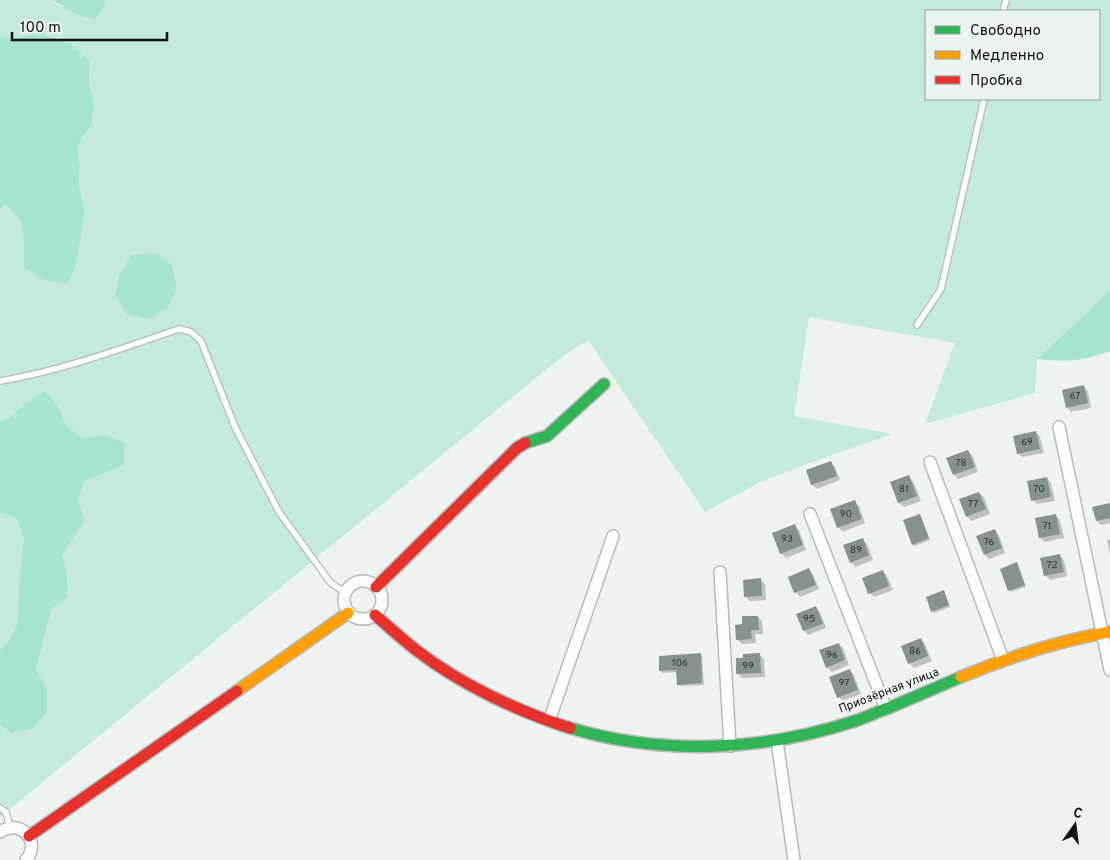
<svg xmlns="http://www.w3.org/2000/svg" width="1110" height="860" viewBox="0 0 1110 860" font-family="Overpass,sans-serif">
<rect width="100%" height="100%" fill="#eef2f0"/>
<path fill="#c3eadc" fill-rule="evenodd" d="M0,0h52l6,5 37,15 13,-20h1002v290l-73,69 -2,34 -110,31 30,-81 -146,-26 -15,99 98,18 -77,27 -57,22 -53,29 -117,-172 -24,15 -564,462v-92l11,8 36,-44 -11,-18 15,-61 17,-14 -1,-22 -5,-19 23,-35 -7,-19 6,-19 40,-17v-22l-19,-8 -21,3 -18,-13 -8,-20 -33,-2 -16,15 -9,4v-212l4,-6 17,17 3,24v22l61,-59 -6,-21 1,-21 -3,-16 3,-9 12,-17 2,-21 -5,-21 1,-21 -55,-27 -20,4 -15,-1zM926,11h173v88h-173z
M0,513l16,3 8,21 -5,42 -1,44 -10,19 -8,8z"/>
<path fill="#a5e4d0" d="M52,0h56l-13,20 -19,-6z
M35,34c27,4 36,9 55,27l-1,21 5,21 -2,21 -12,17 -3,9 3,16 -1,21 6,21 -9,57 -9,19 -24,-4 -19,-13v-22l-3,-24 -16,-17 -5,6v-173l15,1z
M154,253l18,12 5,24 -9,18 -18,12 -23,-5 -12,-19 5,-22 12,-18z
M1110,290v61c-30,11 -42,11 -73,8z
M44,391l14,14 8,20 17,13 22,-3 19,8v22l-40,17 -6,19 7,19 -23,35 5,19 1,22 -17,14 -15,60 11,19v22l-14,17 -22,5 -11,-8v-75l8,-8 10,-19 1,-44 5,-42 -8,-20 -16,-4v-91l9,-4 16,-15z"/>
<path fill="#0003" d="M1083,386l5,5 3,17 -20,4 -4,-5z
M1036,432l4,5 4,16 -22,4 -4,-4z
M968,451l5,5 5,16 -20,7 -4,-5z
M831,462l4,5 5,13 -23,9 -5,-4 -5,-14z
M909,476l4,5 8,20 -17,6 -5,-4 -7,-21z
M1047,478l4,5 4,18 -18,3 -4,-4z
M979,493l5,4 6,17 -19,7 -4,-5z
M854,501l5,5 6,17 -22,9 -5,-5z
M1110,504v19l-9,2 -4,-4z
M920,515l10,25 -15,6 -2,-2z
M1055,515l5,5 4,18 -19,4 -5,-4z
M794,525l5,5 7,20 -20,8 -5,-5z
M994,531l5,4 6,18 -16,6 -4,-4z
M862,539l5,5 6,16 -18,7 -4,-5z
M1110,539v16l-3,-15z
M1059,555l5,5 3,16 -17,4 -5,-5z
M1017,564l9,23 -15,5 -10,-23z
M809,570l4,4 6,15 -19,8 -4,-5z
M883,571l4,5 6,14 -19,7 -4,-4z
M761,580l4,4 1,16 -16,1 -5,-5z
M943,591l7,16 -16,6 -2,-2z
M815,608l5,4 6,16 -18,7 -4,-4z
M758,617l4,4 1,13h-8l1,9 -14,1 -5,-5 7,-13z
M921,639l4,5 7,17 -18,7 -5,-5z
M838,644l5,4 6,17 -17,7 -5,-5z
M759,654l5,5 1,18 -23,1 -4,-4z
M700,655l2,1 2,29 -24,1 -2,-2v-12l-16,1 -1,-2z
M849,670l5,5 7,19 -18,7 -4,-4z"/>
<path fill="#86928e" d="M1084,385l4,18 -22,5 -4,-18z
M1036,431l4,18 -23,5 -4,-18z
M968,450l7,17 -22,8 -7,-17z
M831,461l6,15 -26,9 -5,-15z
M909,475l8,21 -19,7 -8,-21z
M1047,477l4,20 -20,4 -4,-20z
M979,492l7,17 -20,8 -7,-18z
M855,500l7,19 -25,9 -7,-19z
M1110,503v15l-14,3 -4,-14z
M920,514l9,24 -17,7 -9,-25z
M1056,514l4,20 -21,4 -4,-20z
M795,524l8,21 -23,9 -8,-21z
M995,529l7,19 -18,7 -8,-19z
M863,538l6,17 -19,8 -7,-18z
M1060,554l4,18 -20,4 -4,-18z
M1017,562l8,23 -17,6 -8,-22z
M809,568l7,17 -22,8 -6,-16z
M883,570l6,16 -21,8 -6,-16z
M761,578l1,18 -18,1 -1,-17z
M944,590l5,15 -18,7 -5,-15z
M816,606l7,18 -20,7 -7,-17z
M742,616h16l1,14h-8l1,9 -16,1 -1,-15 7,-1z
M921,638l7,18 -20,8 -7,-18z
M839,643l6,17 -19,8 -7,-18z
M701,653l1,30 -25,2 -1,-15 -17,1v-15z
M760,653l1,20 -25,1v-16h7v-4z
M850,669l8,21 -21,8 -8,-21z"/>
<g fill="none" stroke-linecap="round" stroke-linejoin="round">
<g stroke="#b8bab9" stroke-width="8">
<path id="lane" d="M1003,11l3,-11
M917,325l24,-36 43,-190
M0,381c61,-10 120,-32 179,-52l12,3 10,9 34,86 44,85 51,70 15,11
M0,808l6,4 4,16"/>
</g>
<g stroke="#b8bab9" stroke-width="14">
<path id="street" d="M1059,427l51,243
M930,462l73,198
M810,514l76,195
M720,572l10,174
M344 600a19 19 0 1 1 38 0a19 19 0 1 1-38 0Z
M549,721l64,-185
M777,741l17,119
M0,832c20,-14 42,9 26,28"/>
</g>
<g stroke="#b8bab9" stroke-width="14">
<path id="fast" d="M525,443l22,-7 57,-52
M570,728c94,28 193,23 285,-7 12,-4 24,-10 36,-14 23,-10 47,-20 70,-30"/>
</g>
<g stroke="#b8bab9" stroke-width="14">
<path id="slow" d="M961,677c48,-20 97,-36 149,-45
M237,691l111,-78"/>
</g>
<g stroke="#b8bab9" stroke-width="14">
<path id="jam" d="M376,587l141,-139 8,-5
M375,615c14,12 27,24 41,35 44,34 101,61 154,78
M29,836l208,-145"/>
</g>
<use href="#lane" stroke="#fcfdfd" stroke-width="5.5"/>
<use href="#street" stroke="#fcfdfd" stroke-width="11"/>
<use href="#fast" stroke="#30b455" stroke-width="11"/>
<use href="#slow" stroke="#ff9f0a" stroke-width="11"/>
<use href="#jam" stroke="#e5322d" stroke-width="11"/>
</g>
<g text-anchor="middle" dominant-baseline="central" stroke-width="5" stroke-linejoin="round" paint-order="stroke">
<g font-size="10" fill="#303633">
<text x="1075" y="396">67</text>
<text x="1027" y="442">69</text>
<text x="961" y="463">78</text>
<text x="904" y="489">81</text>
<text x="1039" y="489">70</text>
<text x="973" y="504">77</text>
<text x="846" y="514">90</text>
<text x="1047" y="526">71</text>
<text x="787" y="539">93</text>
<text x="989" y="542">76</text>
<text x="856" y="550">89</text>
<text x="1052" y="565">72</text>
<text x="809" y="619">95</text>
<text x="915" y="651">86</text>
<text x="832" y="655">96</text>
<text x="680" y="663">106</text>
<text x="748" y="666">99</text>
<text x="844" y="683">97</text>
</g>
<g font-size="12" fill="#141715" stroke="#ecf4f1">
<text transform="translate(889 691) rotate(-21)">Приозёрная улица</text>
</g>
</g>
<rect x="925" y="10" width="175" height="90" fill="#ecf4f1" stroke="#969c99"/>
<rect x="935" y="26" width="25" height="8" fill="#30b455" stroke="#969c99"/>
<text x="970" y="35" font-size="15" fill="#141715">Свободно</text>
<rect x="935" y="51" width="25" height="8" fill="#ff9f0a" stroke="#969c99"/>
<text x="970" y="60" font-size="15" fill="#141715">Медленно</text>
<rect x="935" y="76" width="25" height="8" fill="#e5322d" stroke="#969c99"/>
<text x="970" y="85" font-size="15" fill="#141715">Пробка</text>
<g transform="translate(1075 825) rotate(14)" stroke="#ecf4f1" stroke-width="4" paint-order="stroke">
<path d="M0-4L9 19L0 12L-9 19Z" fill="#141715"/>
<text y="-8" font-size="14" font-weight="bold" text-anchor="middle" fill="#141715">С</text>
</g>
<path d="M12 32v8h155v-8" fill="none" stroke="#141715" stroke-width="2.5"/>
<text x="20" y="32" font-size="15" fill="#141715" stroke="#ecf4f1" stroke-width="4" paint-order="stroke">100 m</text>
</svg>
